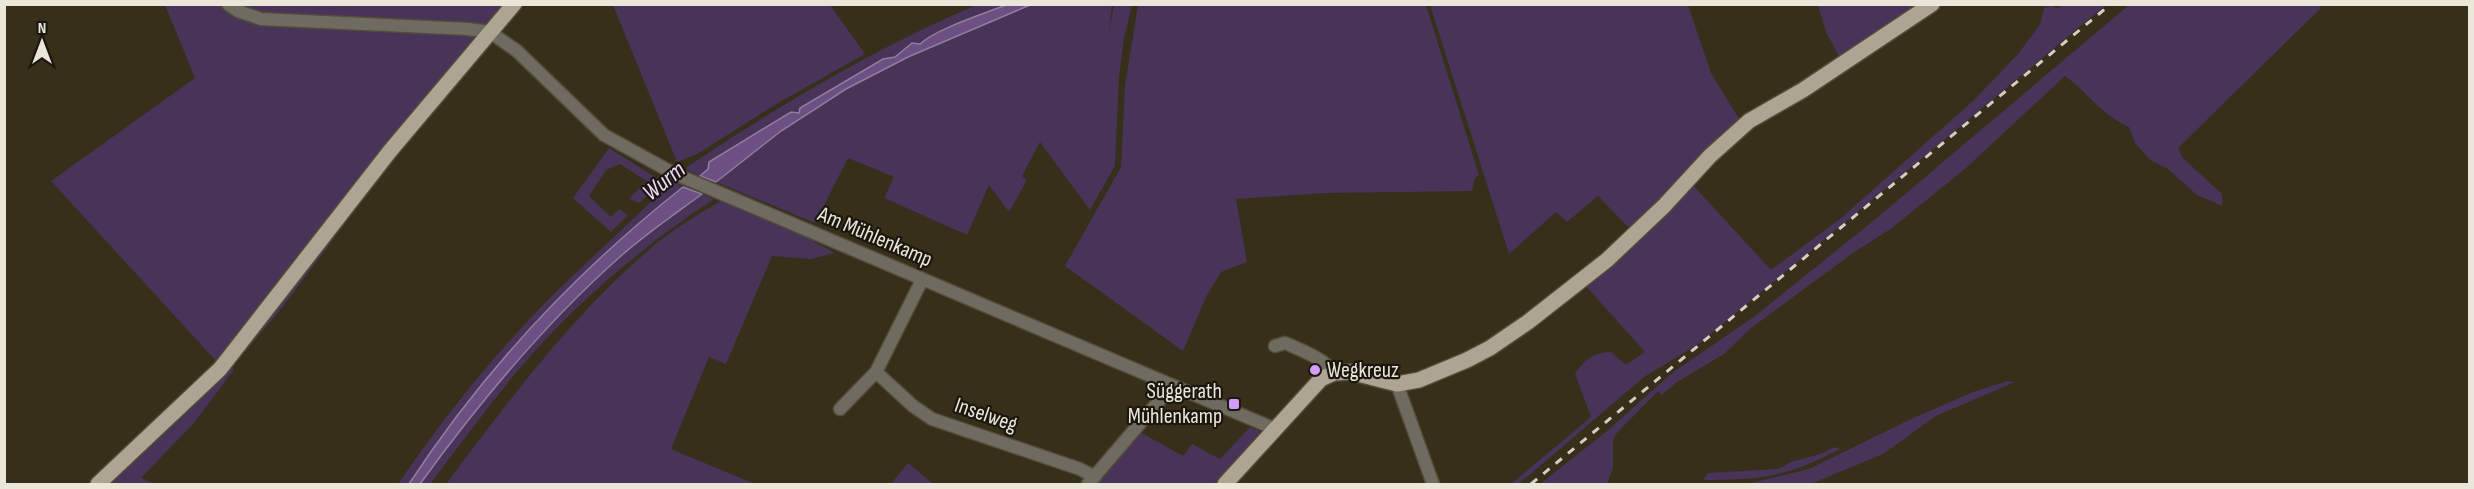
<svg xmlns="http://www.w3.org/2000/svg" width="2474" height="489" viewBox="0 0 2474 489" font-family="'Sofia Sans Condensed',sans-serif">
<rect width="100%" height="100%" fill="#372f1a"/>
<path fill="#483359" d="M165,5h341l-77,87 -212,270 -166,-181 144,-103z
M613,5h217l35,49 -87,49 -79,50 -22,9z
M976,5h30l-70,29 -16,10 -9,-1 -16,14 -12,2 -83,49 -1,4h-8l-82,50 -4,12 -5,2 -13,-6v-3c91,-61 188,-119 289,-162z
M1030,5h82l-3,26 5,-26h18l-8,33 -5,39 -4,89 -25,44 -50,-68 -18,34 5,4 -18,32 -20,-27 -22,50 -83,-37 10,-21 -46,-19 -33,65 -99,-41 65,-51 65,-42 62,-32z
M1138,5h288l53,170 -4,3 -3,13 -147,2 -89,6 11,63 -26,10 -15,25 -23,54 -118,-85 56,-99 4,-82z
M1430,5h258l23,68 30,49 -108,110 -35,-36 -31,26 -11,-10 -47,42z
M1818,5h105l-83,53 -14,-26z
M2063,5h43l-406,338 -56,34 -111,95 -15,12h-7l80,-67 -16,-43c10,-15 18,-21 36,-22l15,13 19,-13 -60,-67 107,-101 79,86 69,-51 134,-119 44,-46 15,-20 7,-10 4,-16 7,-2 7,2z
M2318,5l3,3 -143,140 5,10 39,36v12l-25,-11 -29,-26 -18,-9 -15,-17 -6,-16c-26,-11 -41,-34 -64,-51l-99,92 -74,60 -39,25 -103,76 -26,25 -47,28 -15,13 -4,-4 -43,44 -2,7v26l-6,16h-67l67,-53 65,-58 83,-57 118,-95 256,-216z
M449,90l-91,116 -76,102 -50,59 2,3 -41,54 -52,54 13,6h-47l45,-40z
M609,148l51,32 -6,10 -15,13 -10,-4 17,-18 -26,-17 -14,6 -17,26 22,21 8,-8 9,6 -17,17 -38,-34z
M672,180l11,7c-105,83 -200,184 -274,297h-11c44,-65 94,-127 149,-183 41,-41 85,-79 125,-121z
M702,194l12,5c-73,48 -138,104 -195,170 -31,37 -60,77 -89,115h-10c60,-83 125,-161 202,-229 25,-22 53,-42 80,-61z
M722,200l67,28 46,25 -24,6 -39,-3 -46,108 -17,-7 -38,92 84,35h-309c62,-82 125,-168 204,-235 21,-19 48,-34 72,-49z
M2008,381l7,1 -79,34 -53,38 -72,30h-104l44,-1 58,-14 102,-50 62,-27z
M1250,427l9,4 1,3 -46,50h-117l43,-52 43,24 9,-12 28,15z
M1835,447l5,2c-54,28 -77,31 -137,31l5,-7 70,-4 13,-7 29,-8z
M908,463l25,21h-42z"/>
<path fill="#6c5084" stroke="#927d9e" stroke-width="1.5" d="M1006,5h24l-122,52 -62,32 -65,42 -65,51 -16,-6 8,-7 1,-7 82,-50 8,1 1,-5 83,-49 12,-2 17,-14 8,1c16,-15 63,-30 86,-39z
M683,187l19,7c-27,20 -55,39 -80,61 -77,68 -142,146 -202,229h-11c74,-113 169,-214 274,-297z"/>
<g fill="none" stroke-linecap="round" stroke-linejoin="round">
<g stroke="#544c39" stroke-width="15">
<path id="minor" d="M228,4l10,7 23,8 207,10 22,3 27,19 87,84 69,38 602,256
M1275,346l10,-3c18,8 38,15 49,30
M876,372l37,34 19,13 148,50 15,8
M1397,384l36,100
M840,409l36,-37 46,-92
M1088,484l83,-97"/>
</g>
<g stroke="#544c39" stroke-width="18">
<path id="major" d="M98,484l122,-115 170,-218 124,-147
M1225,484l96,-105 13,-6 16,-1 47,12 22,-4 48,-20 23,-12 38,-26 79,-62 57,-54 46,-50 39,-35 54,-31 129,-86"/>
</g>
<use href="#minor" stroke="#6f6b61" stroke-width="12"/>
<use href="#major" stroke="#ada591" stroke-width="15"/>
<path stroke="#d5cfc2" stroke-width="3" stroke-dasharray="8 8" stroke-linecap="butt" d="M1531,484l580,-480"/>
</g>
<g fill="#d19dfe" stroke="#1b170e" stroke-width="2">
<circle cx="1315" cy="370" r="6"/>
<rect x="1228" y="398" width="12" height="12" rx="3"/>
</g>
<g text-anchor="middle" dominant-baseline="central" stroke-width="4.5" stroke-linejoin="round" paint-order="stroke">
<g font-size="22" fill="#ebe6da" stroke="#1b170e">
<text transform="translate(875 237) rotate(23)">Am Mühlenkamp</text>
<text transform="translate(986 415) rotate(19)">Inselweg</text>
</g>
<g font-size="22" fill="#ebe6da" stroke="#1b170e" text-anchor="start">
<text x="1327" y="370">Wegkreuz</text>
<text x="1222" y="391" text-anchor="end">Süggerath<tspan x="1222" dy="25">Mühlenkamp</tspan></text>
</g>
<g font-size="24" font-style="italic" fill="#ecdcfc" stroke="#1b170e">
<text transform="translate(664 181) rotate(-39)">Wurm</text>
</g>
</g>
<rect width="2474" height="489" fill="none" stroke="#ebe6da" stroke-width="12"/>
<g transform="translate(42 42)" stroke="#1b170e" stroke-width="4.5" paint-order="stroke">
<path d="M0-4.5L10 22L0 15L-10 22Z" fill="#ebe6da"/>
<text y="-9" font-size="16" font-weight="bold" text-anchor="middle" fill="#ebe6da">N</text>
</g>
</svg>
